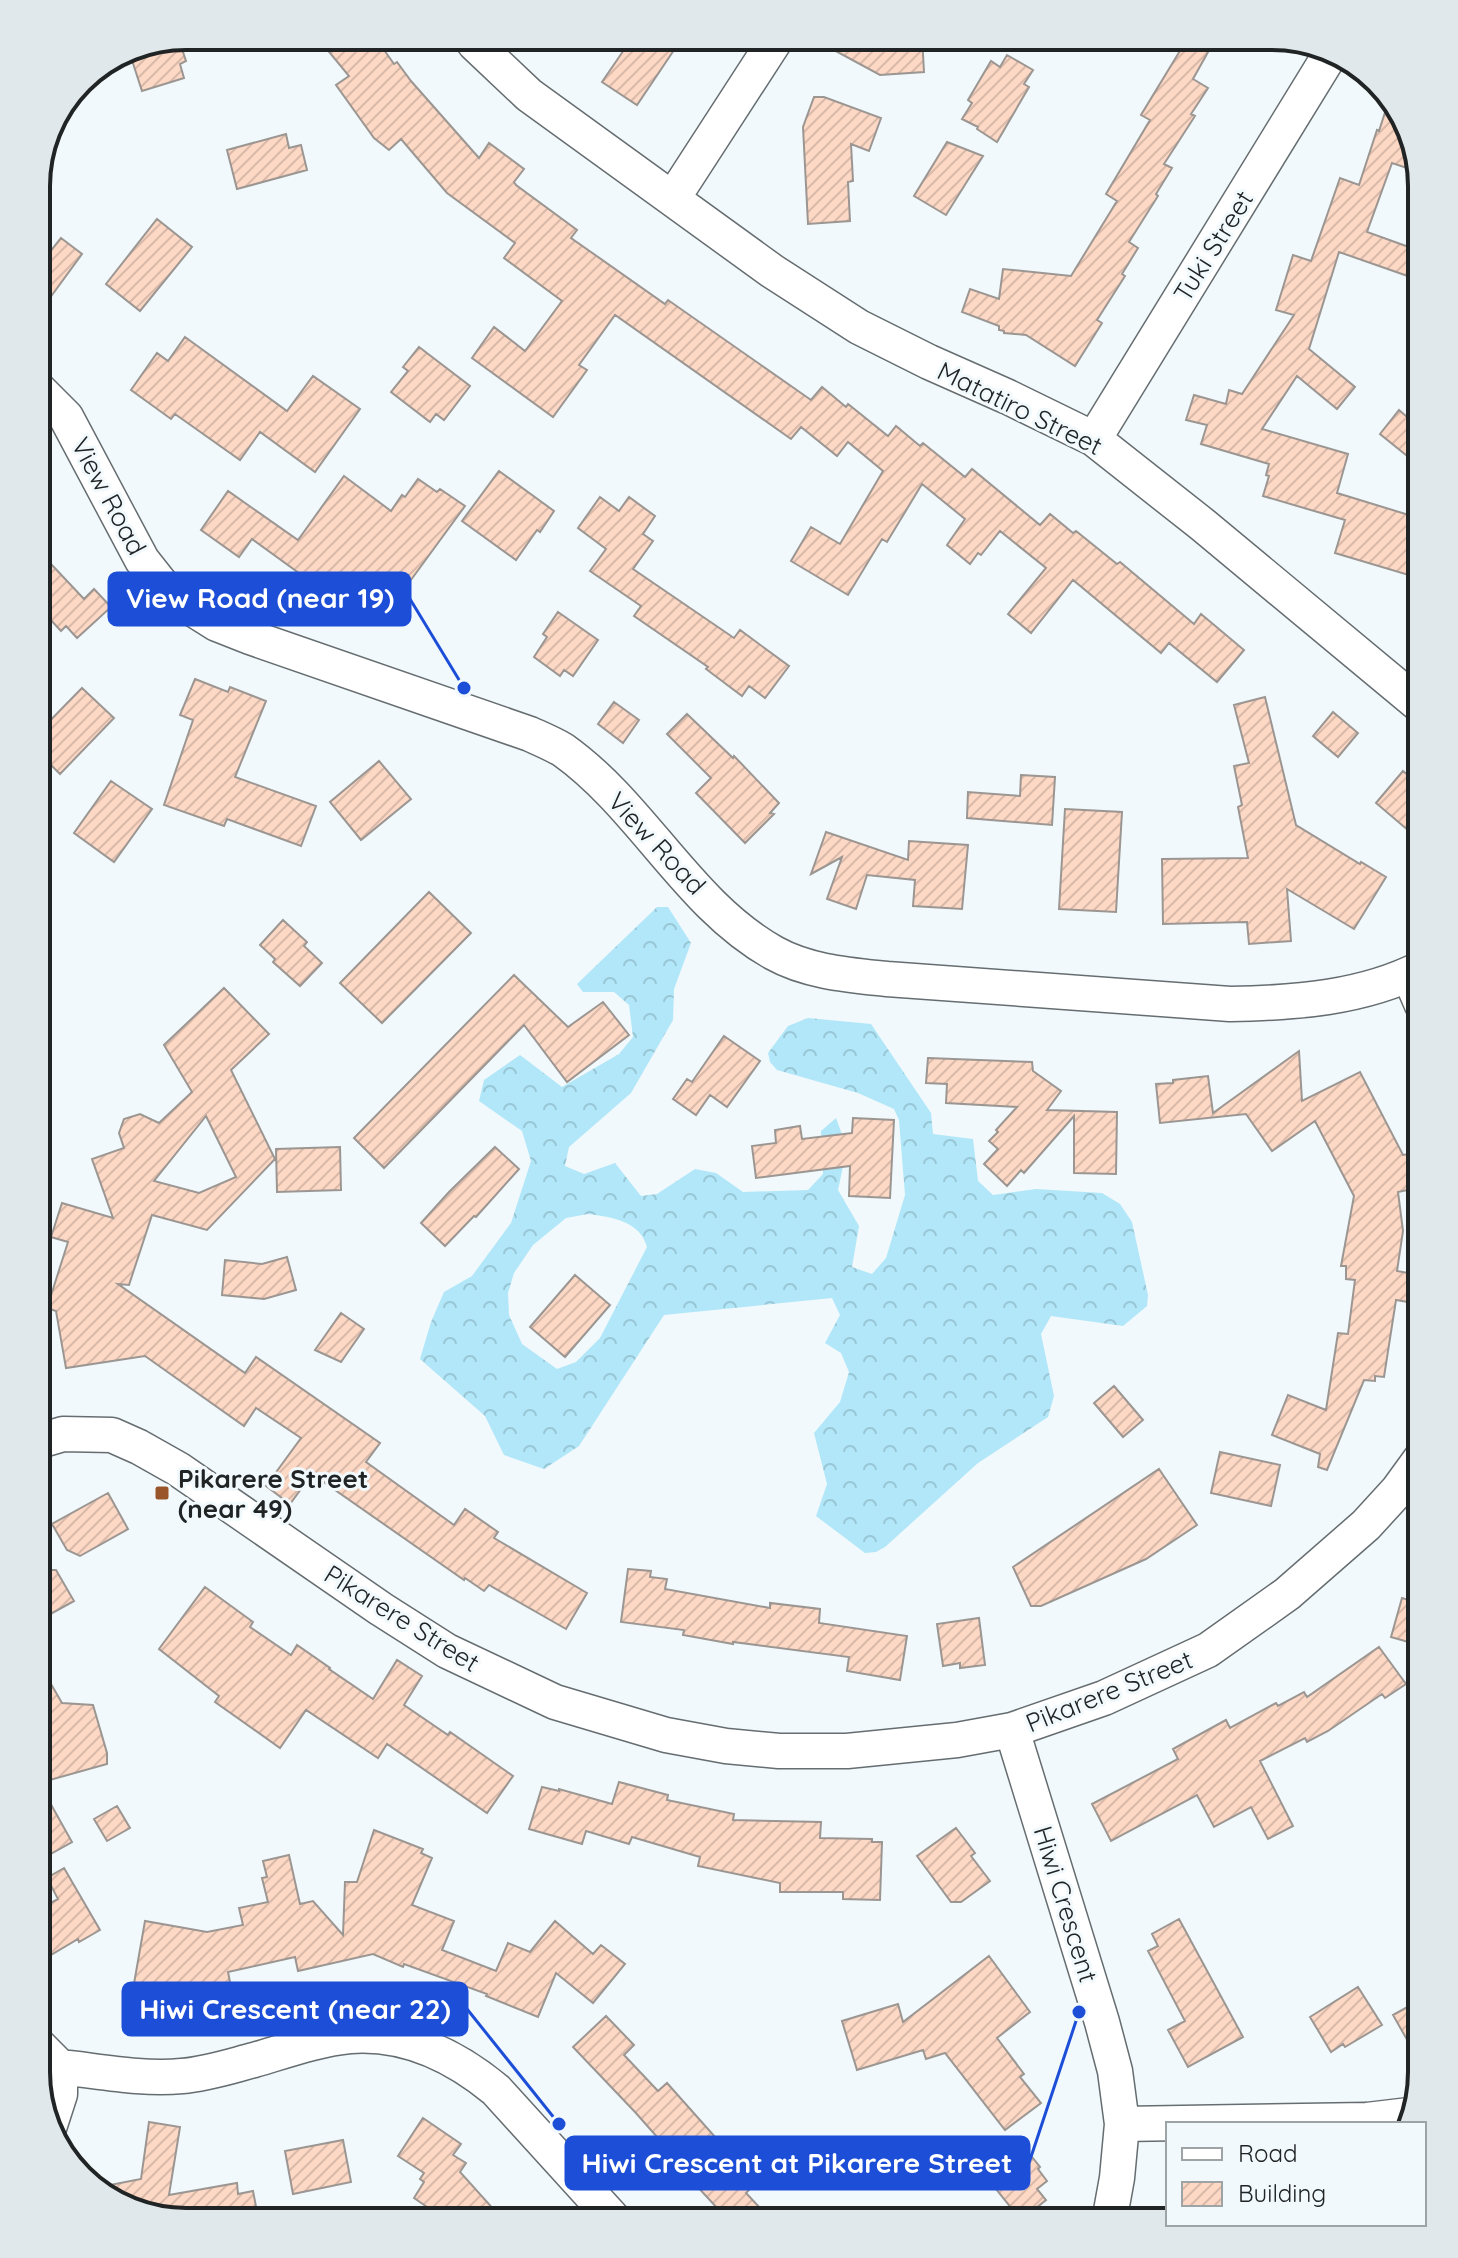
<svg xmlns="http://www.w3.org/2000/svg" width="1458" height="2258" viewBox="0 0 1458 2258" font-family="Quicksand,sans-serif">
<defs>
<pattern id="forest-crowns" width="20" height="18" patternUnits="userSpaceOnUse" patternTransform="scale(2)"><rect width="20" height="18" fill="#b1e7f9"/><path d="M2 6a3 3 0 1 1 6 0M12 15a3 3 0 1 1 6 0" fill="none" stroke="#98c6d5"/></pattern>
<pattern id="building-hatch" width="6" height="6" patternUnits="userSpaceOnUse" patternTransform="scale(2)"><rect width="6" height="6" fill="#fdd8c5"/><path d="M-1 1l2-2M0 6l6-6M5 7l2-2" fill="none" stroke="#d9b9a9"/></pattern>
</defs>
<rect width="100%" height="100%" fill="#f1f9fc"/>
<path fill="url(#forest-crowns)" fill-rule="evenodd" d="M657,907h11l23,36 -17,46 -1,31 -42,73 -62,54 -4,19 19,8 31,-11 26,33 16,-2 38,-25 21,4 27,19 65,-2 15,-16 -2,-43 15,-13 11,30 -9,42 21,36 -7,41 20,7 14,-16 19,-63 -6,-75 -5,-11 -36,-16 -81,-23 -7,-8 -2,-9 20,-27 20,-8 63,6 60,89 2,21 40,5 5,42 15,14 43,-6 66,4 18,11 12,18 16,73 -1,11 -24,20 -72,-10 -10,18 13,62 -6,21 -70,46 -93,84 -9,5 -11,1 -49,-37 11,-32 -13,-51 26,-31 9,-30 -8,-19 -16,-10 15,-28 -8,-17 -168,17 -85,131 -35,23 -40,-14 -19,-39 -65,-57 11,-37 13,-30 28,-16 39,-53 20,-62 -9,-30 -43,-30 5,-21 36,-25 42,32 57,-33 14,-17 -4,-32 -15,-13h-31l-6,-8zM588,1214c24,3 52,7 59,33l-47,91 -24,24 -19,7 -35,-25 -13,-29 -1,-22 6,-20 19,-28 33,-27z"/>
<path fill="url(#building-hatch)" stroke="#9c9692" stroke-width="2" fill-rule="evenodd" d="M316,36h58l20,28 3,-2 14,19 68,77 10,-15 35,26 -10,13 2,3 61,45 -6,8 94,66 3,-4 143,100 11,-13 24,20 2,-3 40,32 8,-10 24,20 3,-3 42,34 7,-8 68,56 10,-11 23,19 3,-2 41,33 3,-2 74,62 7,-10 43,36 -27,32 -48,-39 -8,10 -88,-73 -42,53 -23,-19 38,-46 -46,-37 -19,24 -3,-2 -8,11 -23,-19 18,-26 -43,-35 -35,58 -5,-3 -34,56 -57,-34 20,-34 29,17 43,-73 -35,-29 -11,14 -36,-29 -10,12 -176,-124 -36,50 8,5 -34,47 -81,-59 22,-31 31,24 37,-50 -58,-43 11,-15 -68,-50 -46,-54 -12,11 -15,-12 -38,-53 13,-9z
M808,36h114l2,36 -44,3z
M1189,36h28l-24,43 15,9 -17,26 4,2 -31,48 8,4 -16,26 2,2 -29,46 9,6 -16,26 3,2 -28,44 5,3 -27,43 -49,-31 -22,-2v-2l-5,-1v-4l-37,-14 8,-23 29,10 4,-30 68,7 46,-75 -11,-7 44,-74 -9,-5z
M178,37l8,24 -6,3 4,14 -42,13 -14,-43z
M646,37l5,4 3,-4 20,13 -37,55 -35,-23 26,-38 10,6z
M1007,55l26,15 -9,14 5,3 -32,55 -20,-13 1,-2 -16,-8 10,-16 -4,-3 23,-39 9,6z
M814,97h10l57,21 -12,33 -18,-7 2,37 -5,1 2,39 -42,3 -5,-97z
M1389,100l17,19 13,53 -27,-9 -25,69 39,14 16,11v24l-83,-29 -30,97 46,38 -18,22 -40,-33 -35,53 86,25 -11,39 85,26v60l-87,-26 10,-33 -82,-24 6,-20 -3,-1 3,-11 -68,-20 6,-19 -21,-5 8,-25 32,9 3,-14 13,4 52,-79 -18,-5 17,-55 18,6 29,-83 19,7 18,-55 2,1z
M286,134l3,14 12,-3 6,25 -70,19 -10,-39z
M947,142l36,14 -37,59 -32,-19z
M157,219l35,28 -52,64 -34,-27z
M61,238l21,16 -46,63v-67l10,7z
M185,337l102,74 26,-35 47,33 -45,63 -55,-40 -20,28 -65,-46 -4,5 -40,-29 26,-37 11,8z
M419,347l51,39 -26,34 -8,-6 -6,8 -39,-30 17,-21 -5,-4z
M1399,410l23,20v38l-42,-34z
M499,471l55,40 -14,21 -3,-2 -21,30 -54,-39z
M344,476l47,35 11,-16 3,2 13,-18 19,13 3,-3 25,17 -57,78 -23,36 -21,-15 -4,6 -48,-33 -2,3 -58,-42 -13,18 -38,-27 27,-39 70,49z
M600,497l19,14 10,-14 26,19 -12,18 10,7 -20,28 101,69 6,-8 49,36 -24,32 -16,-12 -7,10 -36,-27 2,-2 -74,-51 7,-10 -51,-35 16,-22 -28,-21z
M51,564l33,35 10,-10 17,18 -34,31 -11,-12 -5,5 -25,-27v-26z
M558,612l40,28 -25,36 -9,-6 -4,6 -26,-19 13,-20 -4,-3z
M195,679l33,13 2,-5 36,14 -31,76 81,29 -15,40 -74,-27 -3,7 -60,-21 29,-85 -13,-5z
M82,688l32,30 -54,56 -24,-24v-15z
M1265,697l31,128 64,39 1,-2 25,15 -32,52 -67,-40 4,52 -42,3 -2,-22 -84,2 -1,-65 86,-1 -10,-51 4,-2 -8,-39 15,-3 -15,-58z
M614,702l25,18 -16,23 -25,-19z
M1333,712l25,21 -20,24 -25,-21z
M687,714l46,44 1,-2 45,47 -9,10 4,1 -29,29 -49,-50 15,-15 -44,-44z
M379,761l32,38 -50,41 -31,-38z
M1403,771l19,16v55l-46,-39z
M1021,775l34,2 -3,48 -85,-7 1,-26 52,4z
M111,781l41,28 -38,53 -40,-29z
M1065,809l57,3 -6,100 -57,-3z
M826,832l82,28 1,-19 59,4 -6,64 -49,-3 2,-26 -48,-5 -11,34 -29,-10 15,-42 -31,17z
M429,892l42,41 -89,90 -42,-40z
M283,920l24,22 -3,4 18,17 -22,23 -27,-24 2,-3 -15,-14z
M514,975l54,52 35,-25 26,33 -62,47 -43,-57 -140,143 -30,-30z
M224,988l45,46 -38,36 44,89 -68,71 -55,-15 -23,70 -11,-1 127,89 11,-16 124,86 -14,19 88,63 11,-16 33,23 -4,6 93,55 -21,36 -77,-44 -5,6 -19,-13 -1,2 -152,-106 -22,30 -24,-18 35,-48 -45,-30 -12,18 -99,-70 -79,12 -10,-57 -9,-3 21,-66 -17,-5 11,-34 51,15 -21,-59 32,-11 -5,-15 5,-14 16,-5 19,9 33,-31 -28,-47zM206,1116l30,61 -37,16 -45,-12z
M724,1036l36,25 -33,46 -17,-12 -14,20 -23,-16 14,-20 5,3z
M1299,1051l3,50 58,-29 43,83 19,-3v35l-24,5 5,39 -6,40 22,4 -5,28 -18,-3 -12,77 -9,-1v5l-11,-1 -37,90 -9,-3 2,-13 -48,-19 16,-40 38,15 12,-77 10,1 7,-54 -9,-1v-13h-5l13,-70 -39,-75 -43,30 -26,-37 -86,9 -4,-39 17,-1v-3l35,-4 5,37z
M928,1058l104,4 1,9 28,20 -14,19 70,2 -1,62 -42,-1v-57l-50,57 -3,-3 -14,16 -23,-22 14,-15 -9,-8 9,-9 -2,-2 21,-23 -71,-4 1,-19 -21,-1z
M853,1118l41,2 -4,78 -41,-2 1,-30 -94,12 -4,-32 24,-3 -1,-13 25,-4 2,13 50,-6z
M340,1147l1,43 -64,2 -1,-43z
M495,1147l24,22 -43,48 -2,-1 -29,30 -24,-23 28,-31z
M287,1257l9,33 -32,9 -42,-4 3,-35 37,4z
M575,1275l35,30 -45,52 -35,-30z
M341,1313l23,16 -23,33 -26,-12z
M1114,1386l29,34 -20,17 -29,-34z
M1220,1452l60,13 -9,41 -60,-13z
M1159,1469l38,56 -51,34 -105,47h-10l-18,-39z
M108,1493l20,36 -48,27 -13,-6 -15,-26z
M628,1569l23,2 -1,6 17,2 -2,10 105,19v-5l50,6 -1,14 88,13 -7,44 -53,-9 2,-14 -116,-15v2l-50,-9 1,-5 -63,-8z
M47,1570h9l18,31 -38,21v-46z
M205,1587l48,35 -3,5 41,28 6,-10 33,23 -1,1 44,30 24,-39 25,16 -18,29 44,30 2,-3 63,44 -26,37 -100,-69 -9,14 -72,-48 -26,38 -65,-46 4,-6 -60,-47z
M1402,1598l20,6v42l-31,-9z
M979,1618l6,47 -25,3v-5l-17,3 -6,-42z
M1379,1647l27,37 -21,14 -3,-4 -54,37 -21,11 -2,-4 -45,23 33,65 -25,13 -17,-32 -37,20 -17,-32 -86,46 -19,-37 86,-45 -5,-10 53,-29 4,8 46,-25 2,3 26,-14 3,5z
M36,1658l26,45 31,2 14,48v11l-68,19 33,59 -36,20z
M619,1782l49,13 -1,5 67,14 -1,6 88,2 -1,16 52,1v3h10l-2,58 -37,-1v-7h-63v-9l-82,-17 2,-9 -68,-20 -3,7 -43,-13 -4,13 -53,-15 13,-42 17,4v-2l53,15z
M117,1806l13,22 -23,13 -13,-22z
M956,1828l19,25 -4,3 19,25 -29,21h-10l-34,-46z
M374,1830l49,19 -2,4 11,5 -20,47 42,16 -12,29 54,21 12,-28 22,9 25,-31 38,33 8,-9 24,19 -32,39 -37,-30 -18,44 -52,-21 1,-2 -83,-30 -1,3 -30,-13 -75,17 -3,-14 -67,15 6,30 -30,6 -72,-13 13,-74 62,11 36,-7 -4,-17 29,-6 -6,-24 5,-1 -4,-16 26,-6 11,49 13,-3 30,34 2,-53h12z
M64,1868l36,62 -21,12 -1,-3 -34,20 -8,-14v-34l22,-12 -11,-21z
M1179,1919l64,118 -55,30 -20,-37 17,-9 -37,-70 10,-5 -6,-12z
M989,1956l41,56 -33,26 27,36 -4,3 21,26 -36,27 -60,-77 -19,6 -3,-9 -66,20 -15,-49 56,-17 5,18z
M1358,1987l24,38 -37,22 -2,-3 -12,8 -21,-35z
M1422,1999v67l-29,-51z
M606,2016l28,29 -10,10 34,36 9,-8 89,100 -10,10 27,29h-43l-36,-39 2,-2 -61,-69 -62,-65z
M423,2118l38,26 -8,11 13,8 -6,9 45,50h-56l-35,-24 10,-16 -4,-3 4,-6 -26,-17z
M149,2122l31,5 -11,68 68,-12 1,11 15,-3 6,31h-83l-73,-25 -8,-9 46,-9z
M343,2140l8,42 -58,12 -8,-43z
M1020,2142l20,25 -2,2 9,12 -10,8 9,11 -25,20 -38,-47z"/>
<g fill="none" stroke-linecap="round" stroke-linejoin="round">
<g stroke="#666d70" stroke-width="37">
<path id="minor" d="M469,36l6,8 54,51 243,176 87,56 70,35 79,35 86,42 109,86 219,182
M673,198l105,-162
M36,387l30,30 76,143 19,24 21,18 35,22 33,13 280,97c11,5 23,10 33,16 80,57 125,155 211,203 34,19 75,22 113,26l343,25c65,-1 133,-6 192,-36
M1094,439l237,-386
M1409,975l13,30
M36,1442l27,-8 49,1 27,12 39,22 203,140 66,42 108,51 111,33 60,11 53,5h68l110,-11 55,-10 92,-32 104,-48 79,-56 79,-69 32,-35 24,-33
M1012,1730l90,292 13,49 7,53 -5,54 -8,44
M36,2043l24,24v27l-11,34
M60,2067c39,4 82,13 122,9 25,-2 49,-10 72,-16 31,-9 64,-21 96,-24 55,-4 105,20 146,54l120,132
M1122,2124l245,-4 42,-5"/>
</g>
<use href="#minor" stroke="#fff" stroke-width="34"/>
</g>
<rect fill="#9a552b" stroke="#f1f9fc" stroke-width="3" x="154" y="1485" width="16" height="16" rx="4"/>
<g text-anchor="middle" dominant-baseline="central" stroke-width="6" stroke-linejoin="round" paint-order="stroke">
<g font-size="26" fill="#212425" stroke="#f1f9fc">
<text transform="translate(1213 246) rotate(-58)">Tuki Street</text>
<text transform="translate(1020 408) rotate(26)">Matatiro Street</text>
<text transform="translate(109 496) rotate(62)">View Road</text>
<text transform="translate(657 843) rotate(47)">View Road</text>
<text transform="translate(402 1618) rotate(32)">Pikarere Street</text>
<text transform="translate(1109 1691) rotate(-22)">Pikarere Street</text>
<text transform="translate(1066 1904) rotate(73)">Hiwi Crescent</text>
</g>
<g font-size="26" font-weight="bold" fill="#212425" stroke="#f1f9fc" text-anchor="start">
<text x="178" y="1478">Pikarere Street<tspan x="178" dy="30">(near 49)</tspan></text>
</g>
</g>
<path d="M0 0H1458V2258H0ZM186 50H1272A136 136 0 0 1 1408 186V2072A136 136 0 0 1 1272 2208H186A136 136 0 0 1 50 2072V186A136 136 0 0 1 186 50Z" fill="#e0e8eb" fill-rule="evenodd"/>
<path fill="none" stroke="#212425" stroke-width="4" d="M186 50H1272A136 136 0 0 1 1408 186V2072A136 136 0 0 1 1272 2208H186A136 136 0 0 1 50 2072V186A136 136 0 0 1 186 50Z"/>
<path fill="none" stroke="#1d4ed8" stroke-width="3" d="M464 688L410 599M559 2124L467 2009M1079 2012L1029 2163"/>
<g fill="#1d4ed8" stroke="#f1f9fc" stroke-width="3">
<circle cx="464" cy="688" r="8"/>
<circle cx="559" cy="2124" r="8"/>
<circle cx="1079" cy="2012" r="8"/>
</g>
<g fill="#1d4ed8" stroke="#1d4ed8" stroke-width="3">
<rect x="109" y="573" width="301" height="52" rx="8"/>
<rect x="123" y="1983" width="344" height="52" rx="8"/>
<rect x="566" y="2137" width="463" height="52" rx="8"/>
</g>
<g font-size="28" text-anchor="middle" font-weight="bold" fill="#fff">
<text x="260" y="608">View Road (near 19)</text>
<text x="295" y="2019">Hiwi Crescent (near 22)</text>
<text x="797" y="2173">Hiwi Crescent at Pikarere Street</text>
</g>
<rect x="1166" y="2122" width="260" height="104" fill="#f1f9fc" stroke="#9ea4a6" stroke-width="2"/>
<rect x="1182" y="2148" width="40" height="12" fill="#ffffff" stroke="#9ea4a6" stroke-width="2"/>
<text x="1238" y="2162" font-size="24" fill="#212425">Road</text>
<rect x="1182" y="2182" width="40" height="24" fill="url(#building-hatch)" stroke="#9ea4a6" stroke-width="2"/>
<text x="1238" y="2202" font-size="24" fill="#212425">Building</text>
</svg>
